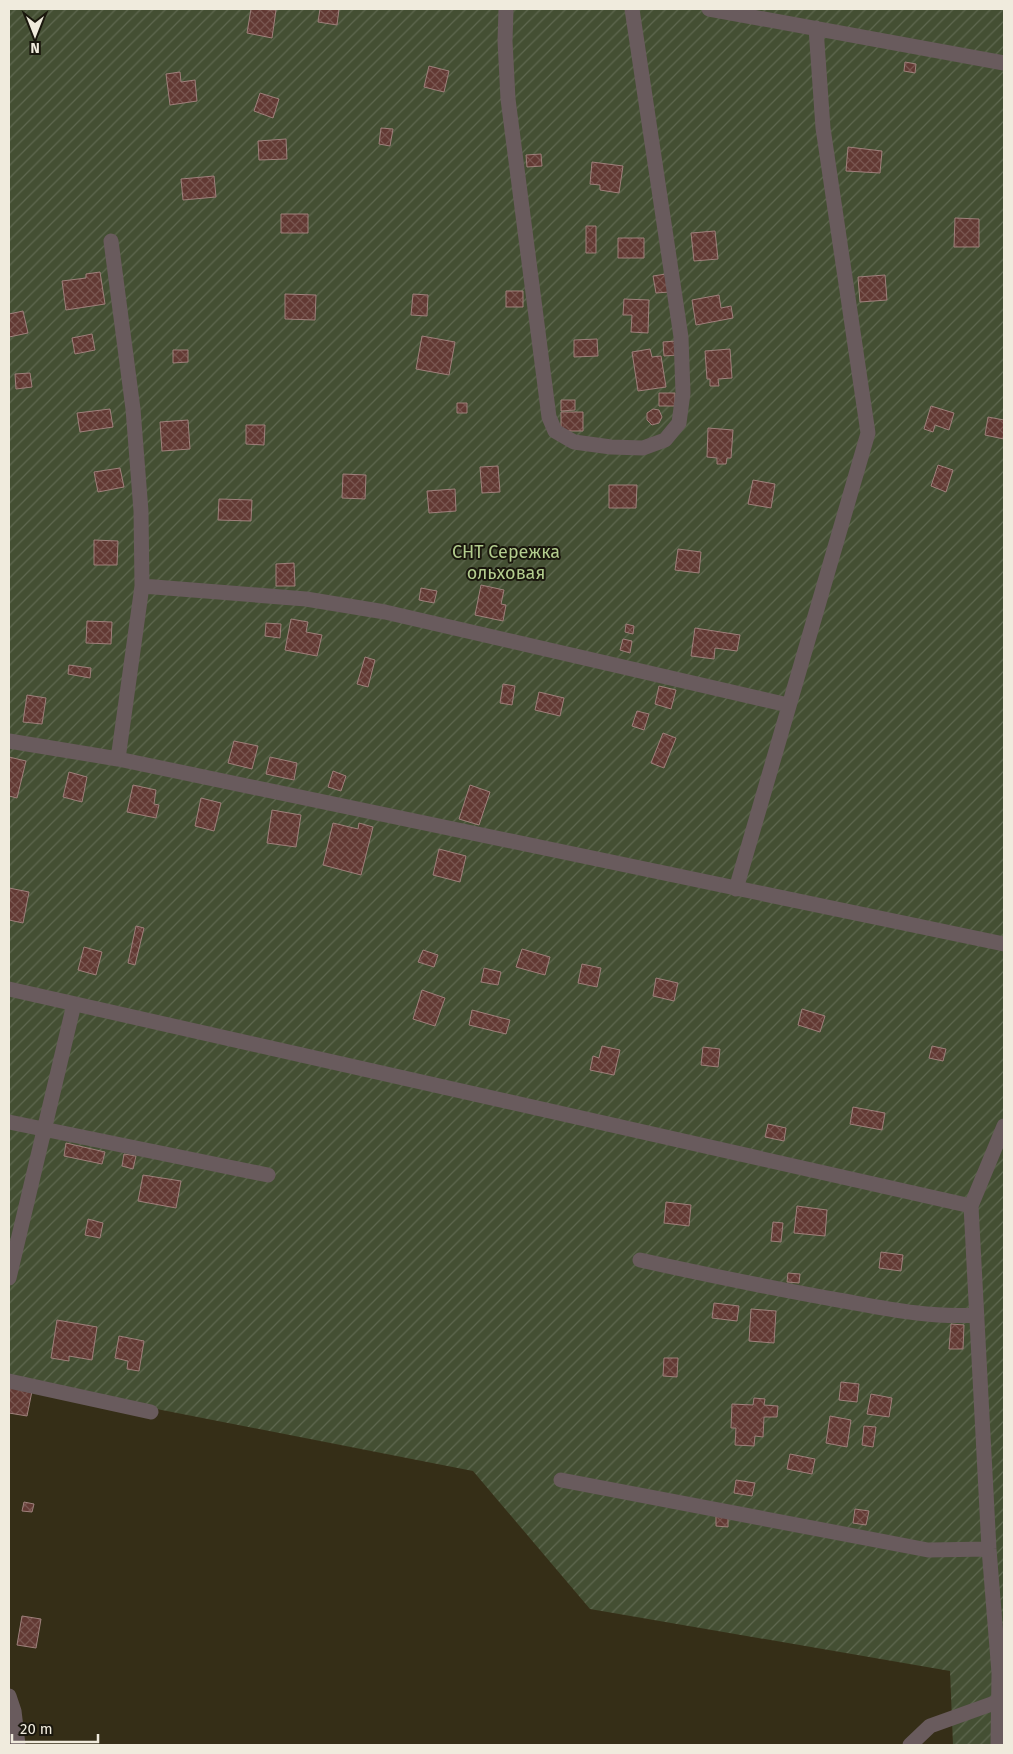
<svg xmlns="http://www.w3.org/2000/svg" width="1013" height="1754" viewBox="0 0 1013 1754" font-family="'Fira Sans',sans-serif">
<defs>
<pattern id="garden-furrows" width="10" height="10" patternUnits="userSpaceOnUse" patternTransform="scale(1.25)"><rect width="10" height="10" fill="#444f33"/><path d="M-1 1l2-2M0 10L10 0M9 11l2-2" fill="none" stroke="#5f6850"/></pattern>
<pattern id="building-cross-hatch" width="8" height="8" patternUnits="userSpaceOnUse" patternTransform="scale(1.25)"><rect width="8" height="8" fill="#623933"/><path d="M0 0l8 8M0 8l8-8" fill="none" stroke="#795650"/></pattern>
</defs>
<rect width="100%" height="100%" fill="#352e17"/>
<path fill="url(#garden-furrows)" d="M9,9h995v1736h-51l-3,-74 -360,-62 -117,-138 -464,-91z"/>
<path fill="url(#building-cross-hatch)" stroke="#9e807b" d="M251,9l25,1 -4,28 -25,-5z
M320,9h19l-2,16 -19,-3z
M905,62l11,2 -1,9 -11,-2z
M429,66l20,5 -5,21 -20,-5z
M180,72l1,10 14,-2 2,21 -27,4 -4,-31z
M260,93l19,6 -6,19 -19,-7z
M381,128l12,1 -3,17 -11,-2z
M286,139l1,20 -28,1 -1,-19z
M848,147l34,4 -2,22 -34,-2z
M541,154l1,12 -15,1 -1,-12z
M592,162l31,4 -4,27 -19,-3v-5l-10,-1z
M214,176l2,21 -33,3 -2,-21z
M281,214h27v19h-27z
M955,218l24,1v28h-25z
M586,226h10v27h-10z
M715,231l3,28 -24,2 -3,-28z
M618,238h26v20h-26z
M100,272l5,32 -39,6 -4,-29 24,-3v-4z
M666,274l3,18 -13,1 -3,-17z
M885,275l2,25 -27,2 -2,-25z
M506,291h17v16h-17z
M285,294l31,1 -1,25 -30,-1z
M413,294l15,1 -1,21 -16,-1z
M719,295l2,13 10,-2 2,12 -37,7 -4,-25z
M624,299l25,1 -1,33 -17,-1 1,-17h-9z
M23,311l5,22 -19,4v-23z
M92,334l3,16 -20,4 -3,-16z
M422,336l33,6 -6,33 -33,-6z
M597,339l1,17 -24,1v-17z
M676,341l1,14 -13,1 -1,-14z
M650,349l2,8 9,-1 5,31 -28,4 -6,-39z
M730,349l2,29 -14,1 1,7h-9v-7h-3l-2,-28z
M173,350h15v12l-15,1z
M30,373l2,14 -16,2 -1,-15z
M659,393h16v13h-16z
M561,400h14v10l-14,1z
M457,403h10v10h-10z
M931,406l23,7 -5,17 -14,-5 -2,7 -9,-3z
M110,409l3,18 -33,5 -3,-19z
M653,409l6,1 3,7 -3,6 -7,2 -5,-5v-7z
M561,412h22v19h-22z
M988,417l16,3v19l-19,-4z
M188,420l2,29 -28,2 -2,-29z
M246,425h19l-1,20 -18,-1z
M708,428l25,2 -2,28h-4l-1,6h-9v-6l-10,-1z
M938,465l15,5 -7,22 -15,-6z
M498,466l2,26 -18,1 -2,-26z
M120,468l4,19 -26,5 -4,-20z
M343,474l23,1 -1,24 -23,-1z
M753,480l22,4 -4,24 -23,-4z
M609,485h28l-1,23h-27z
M455,489l1,22 -27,2 -2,-22z
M219,499l33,1 -1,21 -33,-1z
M94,540l24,1 -1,24h-23z
M678,549l23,3 -2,21 -24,-3z
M294,563l1,23h-19v-22z
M481,585l23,5 -3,14 5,1 -3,16 -28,-6z
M421,588l16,3 -3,12 -15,-3z
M291,619l17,3 -2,10 16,3 -5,21 -32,-6z
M87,621l25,1 -1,22 -25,-1z
M266,623l15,1 -1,14 -15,-2z
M626,624l8,2 -1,8 -8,-2z
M695,628l45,7 -3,16 -22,-3 -1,11 -23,-3z
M623,639l9,2 -2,12 -10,-3z
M365,657l10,3 -7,27 -11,-3z
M69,665l22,3 -1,10 -22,-4z
M503,684l12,2 -3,19 -12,-2z
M659,686l17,4 -5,19 -16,-5z
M539,692l25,6 -4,18 -25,-6z
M27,695l19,3 -4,26 -19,-2z
M637,711l12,3 -5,16 -12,-4z
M663,733l13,5 -12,30 -13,-5z
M234,741l24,5 -6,23 -24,-6z
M9,757l17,4 -9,37 -8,-2z
M270,757l27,6 -3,17 -28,-6z
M333,771l13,5 -5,15 -13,-4z
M69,772l18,5 -5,25 -19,-5z
M133,785l23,5 -2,14 5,1 -3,13 -29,-6z
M470,785l20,7 -11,33 -20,-6z
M201,798l20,5 -7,28 -19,-5z
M272,810l29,5 -5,32 -29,-4z
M333,823l25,6 1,-6 14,4 -12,48 -38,-10z
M439,849l27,7 -6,26 -27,-7z
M9,888l20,4 -6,31 -14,-3z
M136,926l8,2 -9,37 -7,-2z
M84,947l18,5 -6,23 -18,-5z
M522,949l28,8 -5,18 -29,-8z
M423,950l15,5 -4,12 -16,-5z
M582,964l19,4 -4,19 -19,-4z
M484,968l17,4 -3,13 -17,-3z
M656,978l22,5 -4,18 -21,-5z
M422,990l23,8 -10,28 -22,-7z
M802,1009l23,7 -5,16 -22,-7z
M472,1010l38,10 -4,14 -37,-9z
M602,1046l18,4 -6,25 -24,-5 3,-14 6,2z
M932,1046l14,3 -3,12 -14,-3z
M703,1047l17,2 -2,18 -17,-2z
M853,1107l32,6 -3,17 -32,-6z
M768,1124l18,4 -2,13 -19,-4z
M66,1143l39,9 -3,12 -38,-8z
M124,1154l12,2 -3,13 -11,-3z
M143,1175l38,6 -5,27 -38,-7z
M666,1202l25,3 -2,21 -25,-3z
M797,1206l30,4 -2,26 -31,-3z
M88,1219l15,4 -3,15 -15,-3z
M773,1222l10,1 -2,19 -10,-1z
M881,1252l22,3 -2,16 -22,-3z
M788,1273l12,1 -1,9 -12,-1z
M714,1303l25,3 -2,15 -25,-3z
M751,1309l25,2 -2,32 -25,-2z
M57,1320l40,7 -5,33 -23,-4v5l-18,-3z
M951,1324l13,1 -1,24h-14z
M119,1336l25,5 -5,30 -12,-2 1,-8 -13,-3z
M664,1358h14l-1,19 -14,-1z
M841,1382l18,2 -2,18 -18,-2z
M9,1386l23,5 -5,25 -18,-3z
M871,1394l21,4 -3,19 -22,-3z
M754,1398l11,1 -1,6 14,1 -1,11h-13l-1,20 -8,-1 -1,10 -19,-1 1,-17h-5l1,-24 21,1z
M830,1416l21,4 -4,27 -21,-4z
M864,1426l12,1 -3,20 -11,-2z
M790,1454l25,5 -3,15 -25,-5z
M736,1480l19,3 -3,13 -18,-3z
M24,1502l10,2 -2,8 -10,-1z
M855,1509l14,2 -3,14 -13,-2z
M716,1516l12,1v10l-12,-1z
M22,1616l19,3 -5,29 -19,-3z"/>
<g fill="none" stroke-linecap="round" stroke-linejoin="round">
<path stroke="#695b5d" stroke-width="15" d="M506,9l-1,32 3,58 41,318 6,14 19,11 37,5 32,1 22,-8 14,-17 4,-30 -2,-56 -49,-328
M709,9l295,54
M111,241l22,168 8,102 1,75 -24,173
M142,586l164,13 79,13 403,93
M9,741l109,18 886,185
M736,889l132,-456 -45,-305 -7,-100
M9,989l962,217
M9,1122l259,53
M640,1260c68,15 136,29 204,41 44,8 88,17 132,14
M9,1278l65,-274
M9,1381l142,31
M561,1480l367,70 61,-1
M9,1696l5,15 4,34
M910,1745l20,-19 70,-25
M998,1745l1,-72 -10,-124 -18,-343 33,-80"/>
</g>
<g text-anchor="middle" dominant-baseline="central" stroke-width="4" stroke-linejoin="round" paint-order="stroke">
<g font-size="18" fill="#b3cd8e" stroke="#1a170d">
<text x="506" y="552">СНТ Сережка<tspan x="506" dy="21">ольховая</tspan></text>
</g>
</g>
<rect width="1013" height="1754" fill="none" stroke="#f0ebdd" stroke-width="20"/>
<g transform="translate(35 35) rotate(180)" stroke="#1a170d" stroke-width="4" paint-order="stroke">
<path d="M0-4L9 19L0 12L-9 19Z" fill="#f0ebdd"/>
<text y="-8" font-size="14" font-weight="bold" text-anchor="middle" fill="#f0ebdd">N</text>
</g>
<path d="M12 1734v8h86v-8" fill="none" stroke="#f0ebdd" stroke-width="2.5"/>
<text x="20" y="1734" font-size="15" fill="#f0ebdd" stroke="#1a170d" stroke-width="4" paint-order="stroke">20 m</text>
</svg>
